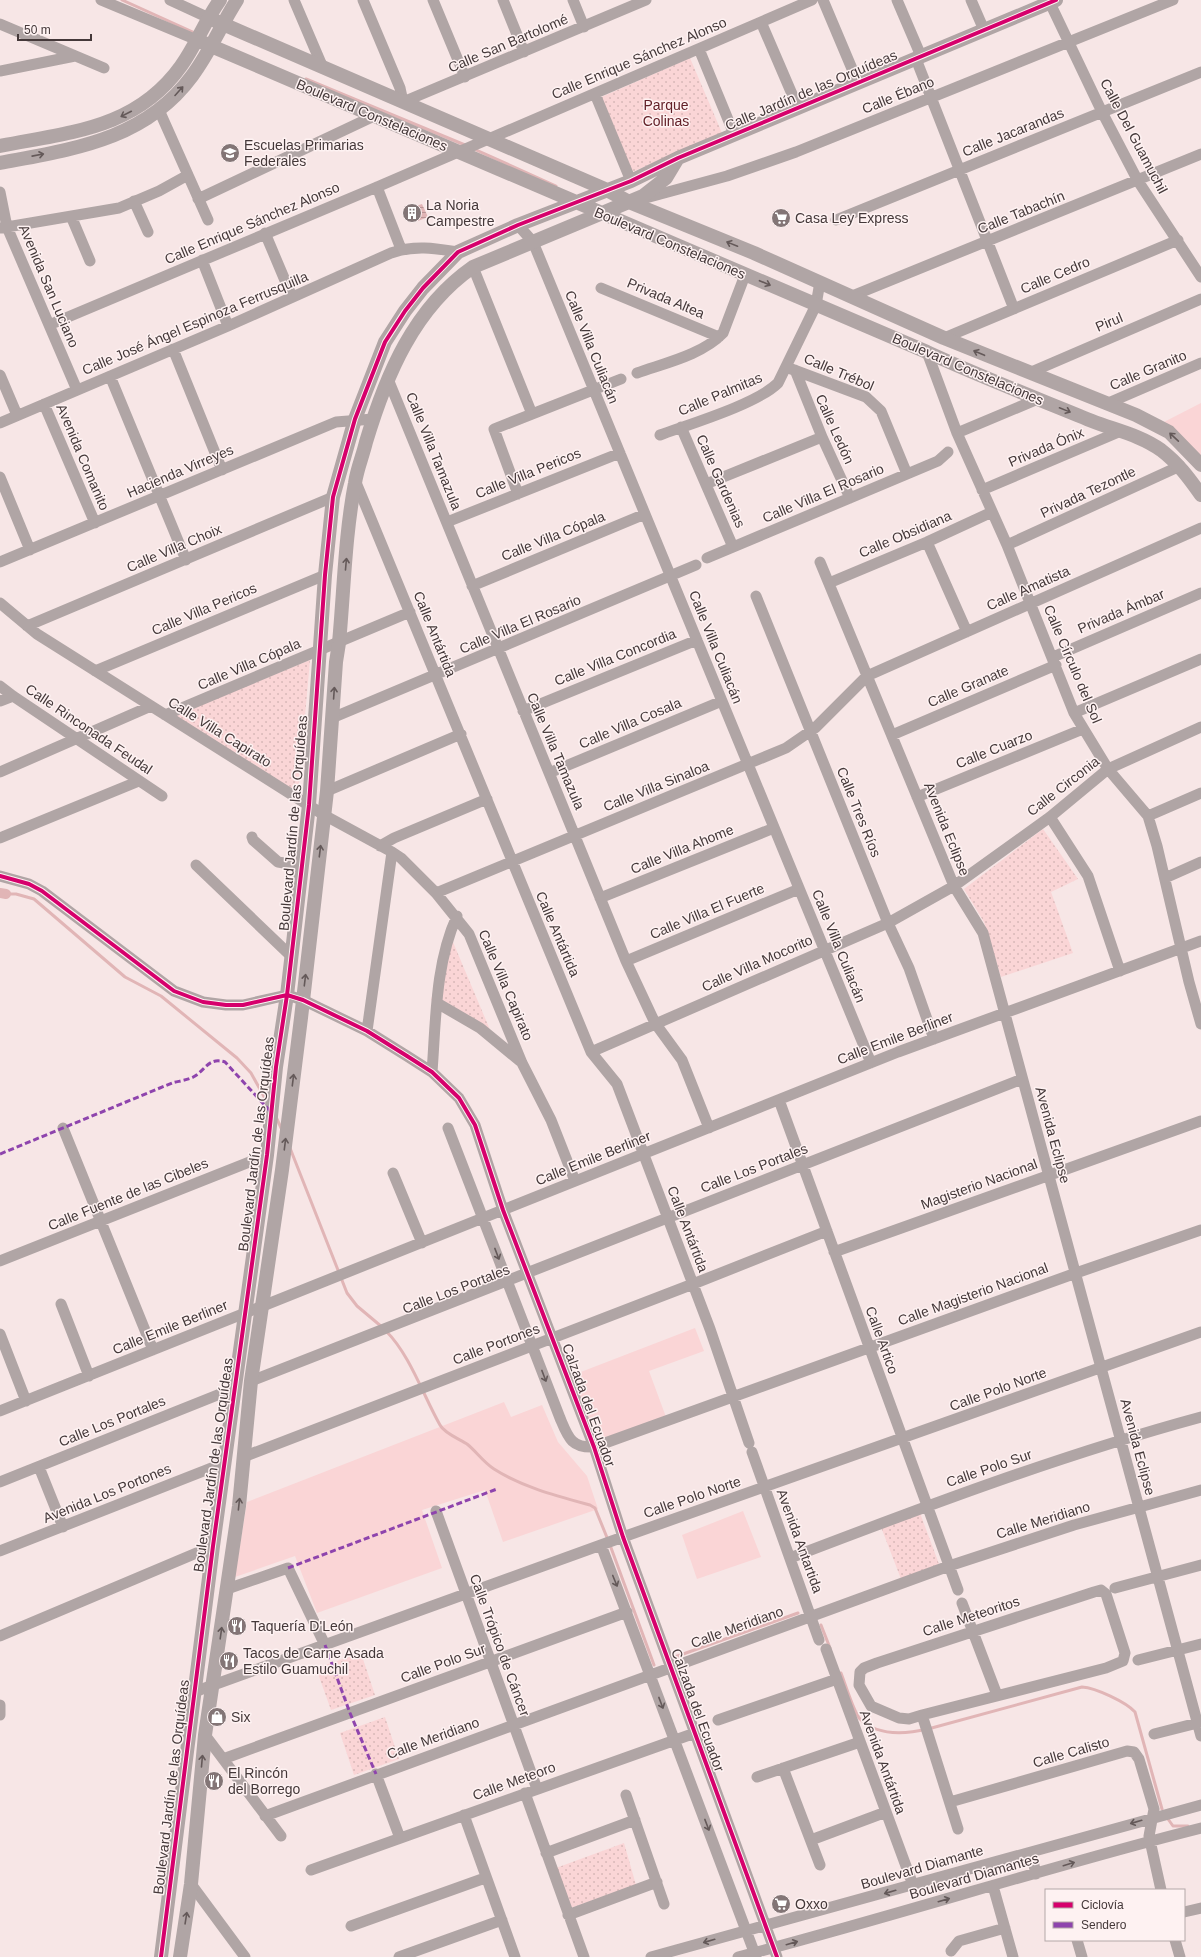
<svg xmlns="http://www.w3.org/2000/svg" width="1201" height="1957" viewBox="0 0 1201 1957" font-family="Helvetica,sans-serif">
<defs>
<pattern id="park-dots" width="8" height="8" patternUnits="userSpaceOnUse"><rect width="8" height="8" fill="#fad5d6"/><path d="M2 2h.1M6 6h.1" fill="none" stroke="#d8b8b8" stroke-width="1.8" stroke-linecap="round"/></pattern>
<pattern id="water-rules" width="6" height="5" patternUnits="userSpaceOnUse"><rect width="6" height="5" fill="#e1b5b6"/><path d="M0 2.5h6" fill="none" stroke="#b89495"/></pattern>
</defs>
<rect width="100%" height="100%" fill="#f7e6e6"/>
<path fill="#fad5d6" d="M1201,403v57l-39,-37z
M695,1328l9,23 -55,20 17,46 -71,25 -22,-67z
M504,1402l7,15 31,-12 16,37 29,34 11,33 -95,33 -18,-52 -63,20 20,58 -125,45 -22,-57 -60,21 12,-75z
M743,1511l18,46 -64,22 -15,-44z"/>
<path fill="url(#park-dots)" d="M690,58l32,75 -92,40 -33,-74z
M310,660l-12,135 -127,-78z
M1043,829l35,50 -27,13 22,61 -72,24 -17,-55 -20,-33z
M450,935l46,109 -28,-24 -37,-20z
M920,1513l19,51 -38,15 -20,-52z
M361,1653l14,42 -44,15 -15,-42z
M385,1717l14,42 -45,16 -14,-42z
M624,1843l12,42 -65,23 -15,-40z"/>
<path fill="url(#water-rules)" d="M422,204l6,13 -10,4 -5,-14z"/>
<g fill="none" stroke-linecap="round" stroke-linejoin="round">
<path stroke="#e1b5b6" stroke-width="3" d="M122,0l73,33
M306,79l159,66
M474,149l82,37
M6,894h10l18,5 91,78 36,19 76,62 14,15 16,29
M276,1117l6,13
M290,1148l57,145 10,13 25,21
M386,1331c24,24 37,64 54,94 4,8 19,14 27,19 9,7 16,18 27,25 28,18 63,27 96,36l5,3 13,32
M610,1545l44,120
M821,1625l9,23
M672,1658l126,-45
M841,1673c4,10 13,40 19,46 18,18 46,15 68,10l154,-42c14,1 44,15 53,25l27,97
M1168,1819l5,7h15"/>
<path stroke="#e1b5b6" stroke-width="10" d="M0,893l6,1"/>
<path stroke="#b0a5a5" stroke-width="11" d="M101,0l96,40
M170,0l39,18
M294,0l29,68
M363,0l37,88 3,14 243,-102
M433,0l32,77
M503,0l21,52
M573,0l11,27
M823,0l35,83
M897,0l24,56
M971,0l13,30
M1050,3l52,109 36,69 63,96
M761,22l37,86
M0,24l104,44
M699,49l35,85
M916,59l98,250
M0,71l75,-15
M595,94l36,87
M159,110l49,110
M377,187l24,62
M0,192l7,35 70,163
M198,199l176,-83
M642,199l85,-23 69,-24 377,-152
M134,201l14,31
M71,216l19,45
M836,220l365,-148
M518,225l15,17 338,821
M1,228l118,-20 40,-17 29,-16
M265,233l27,64
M202,260l26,66
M473,267l59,147
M601,288l118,49
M852,296l349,-142
M49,325l328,-138 435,-187
M944,338l234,-98
M173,349l49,121
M927,352l30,81 50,112 67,168 34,56 40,47 9,30 32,136 12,42
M786,367l80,30 15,14 26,63
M795,370l27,67 28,61
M637,373c28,-10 65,-18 86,-40l22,-58
M1029,373l172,-74
M0,375l17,40
M110,376l76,184
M388,379l238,582 29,62 27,37 27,68
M44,404l51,119
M1106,404l95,-41
M0,423l228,-97 163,-73c23,-8 43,-5 67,-1
M681,427l52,120
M957,433l81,-34
M660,435c30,-11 97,-31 118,-52l38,-78 4,-23
M0,477l30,73
M355,480l236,572 26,32 93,245 39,114
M706,484l116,-47
M982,490l139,-59
M518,494l-24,-65 127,-50
M447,522l173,-69
M927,542l40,90
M1007,545l173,-79
M707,558l231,-97 10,-9
M0,562l336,-140 37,-3
M820,562l134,324 29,47 218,803
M829,583l98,-41 65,-30
M472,586l173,-72
M756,596l132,327 21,45 25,71
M0,603l37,31 287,181 68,37 9,6 35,35 33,41 53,129 29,57 24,61
M27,626l306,-129
M1053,657l148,-64
M95,671l230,-96
M0,686l13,10 149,100
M0,701l13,-5
M523,711l174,-71
M1074,713l127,-54
M165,715l245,-103
M332,718l364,-153
M892,735l164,-70
M0,772l151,-66
M549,773l173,-72
M327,791l134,-57
M917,797l166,-68
M1148,816l53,-23
M1050,817l38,59 32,95
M252,837l1,3 25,22 24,4
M0,838l139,-57
M380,846l14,-8 93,-39
M196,865l95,91
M0,876l29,8 13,7 132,100 29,11 23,3h17l44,-10 16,5 64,31 40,25 25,16 27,26 16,27 28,85 91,237 29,90 154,420
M1165,878l36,-16
M436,893l350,-145 29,-20 52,-52 334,-148
M600,898l174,-70
M626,961l173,-72
M437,1003l43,25 40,33
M367,1031l25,-179
M591,1052l297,-129 66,-37 96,-69 58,-48 93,-42
M432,1072c4,-52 3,-108 25,-156
M779,1100l179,490
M63,1128l90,222
M448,1128l112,290c8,19 11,30 34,29l482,-174 125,-43
M393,1173l29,70
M834,1252l367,-131
M0,1261l267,-106
M61,1304l28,72
M0,1334l26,67
M251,1381l771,-302
M0,1411l898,-359 303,-111
M752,1452l67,188
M243,1457l450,-173 134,-53
M39,1467l24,60
M0,1482l235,-94
M436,1511l101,278
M601,1545l155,412
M0,1551l224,-88
M790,1558c136,-52 271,-103 411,-141
M1115,1588l86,-23
M227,1589l61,-21 37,77
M962,1603l35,92
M0,1636l213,-90
M826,1649l87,236
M1138,1660l63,-16
M194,1692l429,-155 578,-205
M0,1705v10
M922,1715l184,-47 17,-7 2,-8 -19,-59 -5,-4 -7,2 -217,71 -13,5 -4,4 -1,13 12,21 28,12 10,1 13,-4 36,114
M718,1720l119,-41
M1154,1734l47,-12
M205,1735l76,101
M223,1759l404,-147
M783,1768l37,97
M376,1774l24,64
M757,1777l103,-35
M525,1793l59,164
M626,1795l38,109
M950,1802l177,-51 7,1 5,7 15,50 -5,27 12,54
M464,1815l51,142
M265,1816l684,-250 125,-41 127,-35
M811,1840l75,-28
M1031,1852l5,22
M546,1853l89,-33
M311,1870l384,-137
M191,1884l54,73
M993,1886l20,71
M1184,1912l17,-4
M568,1915l89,-33
M351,1926l134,-48
M1077,1940l5,17
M1175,1940l5,17
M951,1951l8,-10 46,-13
M399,1957l103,-37
M651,1957l550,-152
M738,1957c155,-40 308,-90 463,-129"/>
<path stroke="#b0a5a5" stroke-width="14" d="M209,18l398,172 22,12 125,51 190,85 192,77 33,17 32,33
M197,40l730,312c54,25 109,46 165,69 23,9 48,14 69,29 17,13 28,28 40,45
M0,146c70,-14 136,-17 181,-80 15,-21 24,-45 39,-66
M0,163c73,-14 145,-23 192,-87 18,-24 29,-51 45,-76
M161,1957l52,-411 54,-391 9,-88 11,-72 22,-190 16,-230 8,-78 22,-78 30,-77 20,-31 18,-23 35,-36 60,-27 113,-44 47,-23 378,-158
M180,1957l11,-73 14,-149 34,-229 12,-125 31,-211 19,-152 26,-227 9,-129 3,-19c5,-54 6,-108 16,-160 2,-14 8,-28 11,-41 20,-67 48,-134 107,-175l170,-71 23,-18 12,-20"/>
<path stroke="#8e44ad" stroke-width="3" stroke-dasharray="6 3" stroke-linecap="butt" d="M0,1154l172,-71c7,-2 17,-3 23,-7 11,-7 14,-19 30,-14l46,50
M288,1568l209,-79
M325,1645l25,68 26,61"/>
<g stroke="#fef2f2" stroke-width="6">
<path id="cycleway" d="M0,876l29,8 13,7 132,100 29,11 23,3h17l44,-10 16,5 64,31 40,25 25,16 27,26 16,27 28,85 91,237 29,90 154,420
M161,1957l52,-411 54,-391 9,-88 11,-72 22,-190 16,-230 8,-78 22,-78 30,-77 20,-31 18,-23 35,-36 60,-27 113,-44 47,-23 378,-158"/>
</g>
<use href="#cycleway" stroke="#d6006c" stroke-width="4"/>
</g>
<defs><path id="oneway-shaft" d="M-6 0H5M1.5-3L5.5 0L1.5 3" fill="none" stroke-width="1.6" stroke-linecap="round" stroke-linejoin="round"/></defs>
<g stroke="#645959">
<use href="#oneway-shaft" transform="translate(179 91) rotate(-48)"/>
<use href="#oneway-shaft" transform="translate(126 114) rotate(153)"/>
<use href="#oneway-shaft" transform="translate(38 155) rotate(-11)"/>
<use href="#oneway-shaft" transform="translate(732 244) rotate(-158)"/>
<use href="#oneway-shaft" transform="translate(765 283) rotate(23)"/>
<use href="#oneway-shaft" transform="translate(979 353) rotate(-157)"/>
<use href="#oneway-shaft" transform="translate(1065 410) rotate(22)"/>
<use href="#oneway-shaft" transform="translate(1174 437) rotate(-137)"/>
<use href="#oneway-shaft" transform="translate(346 564) rotate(-85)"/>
<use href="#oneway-shaft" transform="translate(334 693) rotate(-86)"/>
<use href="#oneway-shaft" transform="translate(320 851) rotate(-83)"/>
<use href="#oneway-shaft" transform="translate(305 980) rotate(-83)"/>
<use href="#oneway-shaft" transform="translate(293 1080) rotate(-83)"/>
<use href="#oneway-shaft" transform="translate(285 1144) rotate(-83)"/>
<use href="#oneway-shaft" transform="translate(497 1254) rotate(69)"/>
<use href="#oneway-shaft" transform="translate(544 1376) rotate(69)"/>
<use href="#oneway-shaft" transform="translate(239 1504) rotate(-84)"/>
<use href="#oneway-shaft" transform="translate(615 1581) rotate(68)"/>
<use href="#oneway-shaft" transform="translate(221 1633) rotate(-82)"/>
<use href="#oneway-shaft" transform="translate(661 1703) rotate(69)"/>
<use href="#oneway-shaft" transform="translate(202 1761) rotate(-85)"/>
<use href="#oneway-shaft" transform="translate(1136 1822) rotate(164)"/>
<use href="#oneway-shaft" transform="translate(707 1825) rotate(69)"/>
<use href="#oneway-shaft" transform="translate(1069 1864) rotate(-17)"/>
<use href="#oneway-shaft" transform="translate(890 1892) rotate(164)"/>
<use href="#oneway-shaft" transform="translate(944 1900) rotate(-16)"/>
<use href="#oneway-shaft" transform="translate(186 1918) rotate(-81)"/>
<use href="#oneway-shaft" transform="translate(709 1941) rotate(164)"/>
<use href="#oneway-shaft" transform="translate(792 1943) rotate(-16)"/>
</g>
<defs>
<g id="school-disc" transform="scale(1)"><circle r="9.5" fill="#837576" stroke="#fef2f2"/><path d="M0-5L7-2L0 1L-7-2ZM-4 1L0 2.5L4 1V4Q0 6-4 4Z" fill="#fff"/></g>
<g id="building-disc" transform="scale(1)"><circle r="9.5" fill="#837576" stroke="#fef2f2"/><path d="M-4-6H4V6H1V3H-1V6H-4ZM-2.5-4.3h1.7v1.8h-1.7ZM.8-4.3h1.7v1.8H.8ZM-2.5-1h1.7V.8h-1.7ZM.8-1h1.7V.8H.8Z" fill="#fff"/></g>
<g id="supermarket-disc" transform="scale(1)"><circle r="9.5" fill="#837576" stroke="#fef2f2"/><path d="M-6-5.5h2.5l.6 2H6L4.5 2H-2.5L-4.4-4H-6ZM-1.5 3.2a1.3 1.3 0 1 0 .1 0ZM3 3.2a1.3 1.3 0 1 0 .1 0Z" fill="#fff"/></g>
<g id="restaurant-disc" transform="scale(1)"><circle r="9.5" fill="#837576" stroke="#fef2f2"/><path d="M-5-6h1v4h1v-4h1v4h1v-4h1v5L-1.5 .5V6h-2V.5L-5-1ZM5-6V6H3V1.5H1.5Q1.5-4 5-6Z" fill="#fff"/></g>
<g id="shop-disc" transform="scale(1)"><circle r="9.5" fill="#837576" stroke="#fef2f2"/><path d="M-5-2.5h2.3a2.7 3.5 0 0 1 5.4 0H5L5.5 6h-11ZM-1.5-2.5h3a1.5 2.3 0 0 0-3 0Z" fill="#fff"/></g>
</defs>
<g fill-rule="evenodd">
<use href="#school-disc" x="230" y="153"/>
<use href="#building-disc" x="412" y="213"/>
<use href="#supermarket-disc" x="781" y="218"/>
<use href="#restaurant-disc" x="237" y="1626"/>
<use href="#restaurant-disc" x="229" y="1661"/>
<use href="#shop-disc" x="217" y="1717"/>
<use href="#restaurant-disc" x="214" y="1781"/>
<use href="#supermarket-disc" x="781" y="1904"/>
</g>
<g text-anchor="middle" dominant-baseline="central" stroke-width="3" stroke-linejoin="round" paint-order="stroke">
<g font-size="14" fill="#443839" stroke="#fef2f2">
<text transform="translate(508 43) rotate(-23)">Calle San Bartolomé</text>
<text transform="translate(639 58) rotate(-23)">Calle Enrique Sánchez Alonso</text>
<text transform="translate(811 90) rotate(-23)">Calle Jardín de las Orquídeas</text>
<text transform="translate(898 95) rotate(-22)">Calle Ébano</text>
<text transform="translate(372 115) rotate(23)">Boulevard Constelaciones</text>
<text transform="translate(1013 132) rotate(-22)">Calle Jacarandas</text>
<text transform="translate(1134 136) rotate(62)">Calle Del Guamuchil</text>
<text transform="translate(1021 212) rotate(-22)">Calle Tabachín</text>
<text transform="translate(252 223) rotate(-23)">Calle Enrique Sánchez Alonso</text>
<text transform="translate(670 243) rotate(23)">Boulevard Constelaciones</text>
<text transform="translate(1055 275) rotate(-23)">Calle Cedro</text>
<text transform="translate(49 286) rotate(67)">Avenida San Luciano</text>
<text transform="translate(666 298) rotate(23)">Privada Altea</text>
<text transform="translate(1109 322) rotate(-23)">Pirul</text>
<text transform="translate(195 323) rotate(-23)">Calle José Ángel Espinoza Ferrusquilla</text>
<text transform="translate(592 347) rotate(68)">Calle Villa Culiacán</text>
<text transform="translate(968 369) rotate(23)">Boulevard Constelaciones</text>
<text transform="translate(1148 370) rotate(-23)">Calle Granito</text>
<text transform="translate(839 372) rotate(23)">Calle Trébol</text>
<text transform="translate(720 394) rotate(-23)">Calle Palmitas</text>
<text transform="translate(835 429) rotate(66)">Calle Ledón</text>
<text transform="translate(1046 447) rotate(-23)">Privada Ónix</text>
<text transform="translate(434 451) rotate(68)">Calle Villa Tamazula</text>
<text transform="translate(83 457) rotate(67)">Avenida Comanito</text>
<text transform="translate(180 471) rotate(-23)">Hacienda Virreyes</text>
<text transform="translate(528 473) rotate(-22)">Calle Villa Pericos</text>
<text transform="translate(721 481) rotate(66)">Calle Gardenias</text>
<text transform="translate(1088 492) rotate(-25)">Privada Tezontle</text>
<text transform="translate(823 493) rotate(-23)">Calle Villa El Rosario</text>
<text transform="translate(905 534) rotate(-23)">Calle Obsidiana</text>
<text transform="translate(553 536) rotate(-22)">Calle Villa Cópala</text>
<text transform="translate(174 548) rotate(-23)">Calle Villa Choix</text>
<text transform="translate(1028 588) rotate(-24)">Calle Amatista</text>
<text transform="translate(204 609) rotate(-23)">Calle Villa Pericos</text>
<text transform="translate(1121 611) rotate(-23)">Privada Ámbar</text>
<text transform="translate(520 624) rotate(-23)">Calle Villa El Rosario</text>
<text transform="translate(435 634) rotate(68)">Calle Antártida</text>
<text transform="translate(716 647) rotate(68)">Calle Villa Culiacán</text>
<text transform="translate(615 657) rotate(-22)">Calle Villa Concordia</text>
<text transform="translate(249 664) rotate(-23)">Calle Villa Cópala</text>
<text transform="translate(1073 664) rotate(67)">Calle Círculo del Sol</text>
<text transform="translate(968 686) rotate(-23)">Calle Granate</text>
<text transform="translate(630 723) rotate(-23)">Calle Villa Cosala</text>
<text transform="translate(89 729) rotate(34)">Calle Rinconada Feudal</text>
<text transform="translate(220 732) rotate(32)">Calle Villa Capirato</text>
<text transform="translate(994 749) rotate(-22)">Calle Cuarzo</text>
<text transform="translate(556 751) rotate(67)">Calle Villa Tamazula</text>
<text transform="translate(656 786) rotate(-22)">Calle Villa Sinaloa</text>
<text transform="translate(1063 786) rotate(-38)">Calle Circonia</text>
<text transform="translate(859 812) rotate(68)">Calle Tres Ríos</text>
<text transform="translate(293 823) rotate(-85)">Boulevard Jardín de las Orquídeas</text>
<text transform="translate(947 829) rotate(68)">Avenida Eclipse</text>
<text transform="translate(682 849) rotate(-22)">Calle Villa Ahome</text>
<text transform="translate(707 911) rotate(-23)">Calle Villa El Fuerte</text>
<text transform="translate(558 934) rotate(67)">Calle Antártida</text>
<text transform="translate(839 946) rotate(68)">Calle Villa Culiacán</text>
<text transform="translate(757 963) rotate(-24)">Calle Villa Mocorito</text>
<text transform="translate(506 985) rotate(67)">Calle Villa Capirato</text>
<text transform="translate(895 1038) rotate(-21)">Calle Emile Berliner</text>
<text transform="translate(1053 1135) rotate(75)">Avenida Eclipse</text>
<text transform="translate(256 1144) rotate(-83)">Boulevard Jardín de las Orquídeas</text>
<text transform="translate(593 1158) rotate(-22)">Calle Emile Berliner</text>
<text transform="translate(754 1168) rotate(-21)">Calle Los Portales</text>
<text transform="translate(979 1184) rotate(-20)">Magisterio Nacional</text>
<text transform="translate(128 1194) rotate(-22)">Calle Fuente de las Cibeles</text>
<text transform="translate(688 1229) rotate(69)">Calle Antártida</text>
<text transform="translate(456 1289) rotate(-21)">Calle Los Portales</text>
<text transform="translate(973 1294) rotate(-20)">Calle Magisterio Nacional</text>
<text transform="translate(170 1327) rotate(-22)">Calle Emile Berliner</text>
<text transform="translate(882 1340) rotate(70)">Calle Artico</text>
<text transform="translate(496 1344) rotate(-21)">Calle Portones</text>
<text transform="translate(998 1389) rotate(-20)">Calle Polo Norte</text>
<text transform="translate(589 1405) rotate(70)">Calzada del Ecuador</text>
<text transform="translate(112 1421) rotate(-22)">Calle Los Portales</text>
<text transform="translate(1138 1447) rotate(75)">Avenida Eclipse</text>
<text transform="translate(213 1465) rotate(-82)">Boulevard Jardín de las Orquídeas</text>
<text transform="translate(989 1468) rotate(-19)">Calle Polo Sur</text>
<text transform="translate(107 1493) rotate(-22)">Avenida Los Portones</text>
<text transform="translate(692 1497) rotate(-19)">Calle Polo Norte</text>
<text transform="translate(1043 1520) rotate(-17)">Calle Meridiano</text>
<text transform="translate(800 1541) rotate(70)">Avenida Antartida</text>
<text transform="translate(971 1616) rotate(-18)">Calle Meteoritos</text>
<text transform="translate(737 1627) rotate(-20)">Calle Meridiano</text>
<text transform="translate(500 1645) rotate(70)">Calle Trópico de Cáncer</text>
<text transform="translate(443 1663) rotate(-20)">Calle Polo Sur</text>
<text transform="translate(698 1710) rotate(70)">Calzada del Ecuador</text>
<text transform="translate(433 1738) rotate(-20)">Calle Meridiano</text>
<text transform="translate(1071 1752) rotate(-16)">Calle Calisto</text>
<text transform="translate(883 1762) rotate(70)">Avenida Antártida</text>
<text transform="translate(514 1781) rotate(-20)">Calle Meteoro</text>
<text transform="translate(171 1787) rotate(-83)">Boulevard Jardín de las Orquídeas</text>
<text transform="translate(922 1867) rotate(-16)">Boulevard Diamante</text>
<text transform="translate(974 1876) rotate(-16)">Boulevard Diamantes</text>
</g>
<g font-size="14" fill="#632028" stroke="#fef2f2">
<text x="666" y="105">Parque<tspan x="666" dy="16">Colinas</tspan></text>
</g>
<g font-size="14" fill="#443839" stroke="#fef2f2" text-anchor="start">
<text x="244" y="145">Escuelas Primarias<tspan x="244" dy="16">Federales</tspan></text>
<text x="426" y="205">La Noria<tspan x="426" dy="16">Campestre</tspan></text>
<text x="795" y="218">Casa Ley Express</text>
<text x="251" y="1626">Taquería D'León</text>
<text x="243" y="1653">Tacos de Carne Asada<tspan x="243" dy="16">Estilo Guamuchil</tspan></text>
<text x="231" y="1717">Six</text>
<text x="228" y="1773">El Rincón<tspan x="228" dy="16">del Borrego</tspan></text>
<text x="795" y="1904">Oxxo</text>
</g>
</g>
<rect x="1045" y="1889" width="140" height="52" fill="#fef2f2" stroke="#b4a8a8"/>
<rect x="1053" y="1902" width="20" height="6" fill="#d6006c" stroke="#b4a8a8"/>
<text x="1081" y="1909" font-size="12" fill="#443839">Ciclovía</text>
<rect x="1053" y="1922" width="20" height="6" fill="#8e44ad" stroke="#b4a8a8"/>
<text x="1081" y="1929" font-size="12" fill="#443839">Sendero</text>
<path d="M18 34v6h73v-6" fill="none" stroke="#443839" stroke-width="2"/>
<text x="24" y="34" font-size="12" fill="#443839" stroke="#fef2f2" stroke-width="3" paint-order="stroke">50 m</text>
</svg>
